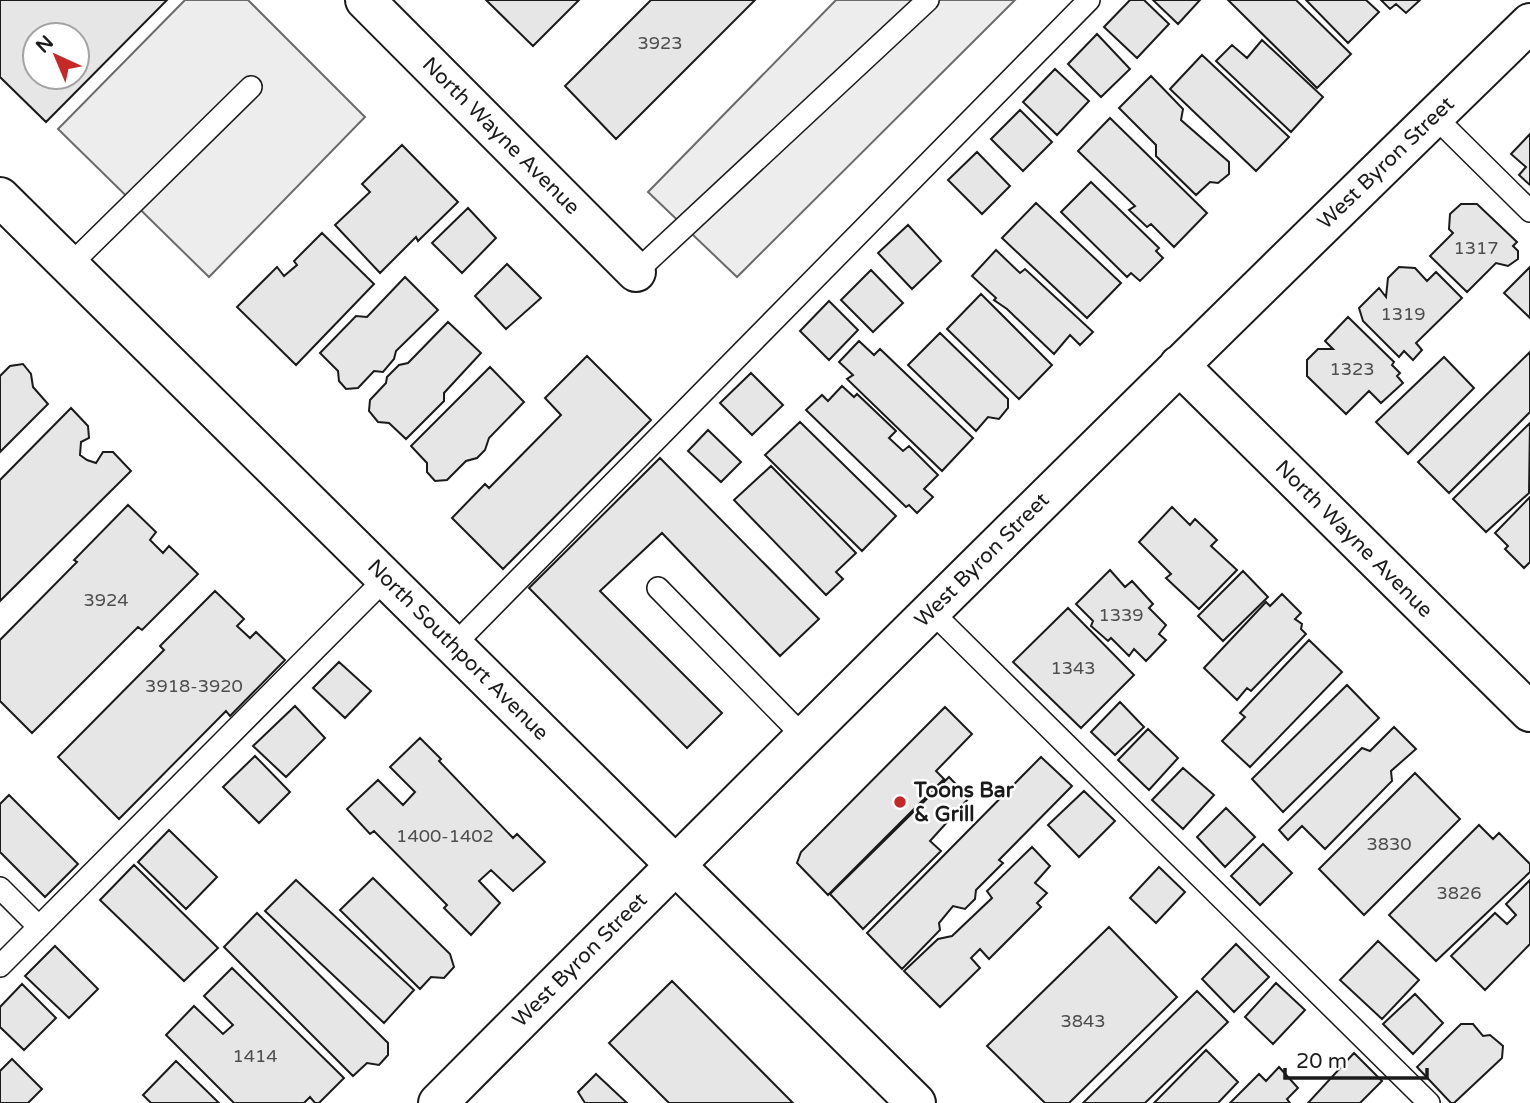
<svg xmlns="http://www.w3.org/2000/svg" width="1530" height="1103" viewBox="0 0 1530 1103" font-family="'Varela Round',sans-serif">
<rect width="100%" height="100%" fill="#fff"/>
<path fill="#ededed" stroke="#6a6a6a" stroke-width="2" d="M185,0h63l117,117 -156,160 -151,-148z
M836,0h179l-278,277 -89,-85z"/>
<path fill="#e6e6e6" stroke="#1a1a1a" stroke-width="2" fill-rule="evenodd" d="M0,0h167l-121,122 -46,-45zM35,35h42v42h-42z
M486,0h93l-46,46z
M651,0h104l-139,139 -51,-53z
M1130,0h14l25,24 -32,34 -33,-31z
M1153,0h47l-22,24z
M1228,0h68l55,54 -34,34z
M1306,0h60l13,12 -31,31z
M1381,0h39l-14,13 -10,-9 -6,5z
M1097,34l33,35 -29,28 -33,-33z
M1262,40l61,57 -32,35 -75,-71 16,-16 15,13z
M1202,55l87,82 -33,34 -86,-82z
M1055,69l34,32 -32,34 -34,-33z
M1151,76l32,33 -2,11 48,42v12l-11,9 -8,-1 -14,13 -40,-39v-11l-37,-37z
M1020,110l32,32 -29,29 -32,-32z
M1110,118l97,95 -33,34 -23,-23 -4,3 -18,-17 6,-4 -57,-55z
M1530,134v51l-11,-10 7,-8 -15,-13z
M402,145l56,57 -40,39 -2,-4 -36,36 -45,-48 35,-33 -8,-8z
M977,152l33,34 -28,28 -34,-34z
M1091,182l68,66 -3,3 7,7 -23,23 -9,-8 -4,4 -66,-65z
M1036,203l85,80 -34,35 -85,-80z
M1461,204h16l40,38 -4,4 5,5v8l-10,7 -12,-3 -29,29 -37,-36 23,-23 -4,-4 1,-15z
M468,208l28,30 -34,35 -30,-30z
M908,225l33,36 -29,28 -34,-36z
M322,233l52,51 -78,81 -59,-58 40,-40 7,9 13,-11 -3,-4z
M996,250l24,23 5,-4 68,63 -13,13 -10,-10 -16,19 -47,-45 -13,-9 2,-2 -24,-22z
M507,264l34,34 -35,31 -31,-33z
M1399,267l16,1 12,13 9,-9 26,26 -46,45 6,7 -9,10 -9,-9 -5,6 -36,-36 -4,-13 20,-20 7,9 2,-19z
M1530,267v51l-26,-25z
M871,270l32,33 -30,29 -32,-32z
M405,277l33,33 -42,41 -2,8 -11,13 -9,-1 -16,17 -12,1 -7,-8 -1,-10 -18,-18 36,-37 11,1z
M981,294l71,71 -33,34 -72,-70z
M829,301l29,29 -29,30 -29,-29z
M1348,317l46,45 -2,3 8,8 -3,3 6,7 -22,20 -12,-12 -23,23 -39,-38v-16l11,-11h15l-8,-8z
M448,322l33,31 -37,40v8l-38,38 -17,-16 -11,-1 -9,-11 1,-11 16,-17 1,-6 12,-12 9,-2z
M940,333l68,66v9l-9,11 -11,-2 -12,14 -68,-66z
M859,341l15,14 6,-6 93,89 -31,33 -95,-92 6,-4 -14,-13z
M1530,352v60l-81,81 -31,-31z
M587,356l64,64 -148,149 -51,-51 33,-34 4,4 72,-73 -16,-17z
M1444,357l30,31 -66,66 -32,-32z
M23,364l8,10 2,13 15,17 -48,48v-76l10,-10z
M490,367l34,35 -35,36 -4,12 -8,8 -11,3 -19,19 -12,1 -8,-9v-9l-16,-17z
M751,373l32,32 -31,30 -32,-32z
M842,386l12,11 3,-3 39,37 -7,7 14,13 6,-5 29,29 -14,14 9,8 -16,16 -8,-8 -3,2 -100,-97 16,-15 6,6z
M71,408l17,18 1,12 -8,4 -1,13 7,5 9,3 7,-11h10l18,19 -131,130v-121z
M800,422l96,94 -34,35 -97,-96z
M1530,423l-1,70 -43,39 -33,-33z
M708,430l33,32 -20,20 -33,-31z
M660,458l159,161 -39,37 -118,-123 -62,58 122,122 -35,35 -158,-160z
M771,466l85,87 -20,19 7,7 -17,16 -92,-95z
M1530,497v65l-6,6 -19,-19 3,-3 -13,-13z
M128,505l28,27 -6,8 13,13 6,-7 29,28 -56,56 -4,-3 -106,106 -32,-32v-61l77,-78 -3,-2z
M1172,507l18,18 5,-6 22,21 -6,6 26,24 -38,39 -33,-31 5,-4 -32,-32z
M1110,570l15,17 7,-6 21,23 -4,4 17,17 -7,9 7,6 -20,21 -12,-12 -5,7 -18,-18 -3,3 -17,-15 2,-5 -17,-17z
M1243,571l25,26 -45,44 -25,-25z
M215,591l29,28 -7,7 13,12 6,-6 29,28 -55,56 -4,-5 -107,108 -61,-62 106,-107 -4,-4z
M1282,594l19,19 -6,6 7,5 -1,5 5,5 -55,57 -4,-3 -10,12 -33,-32 62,-66 4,4z
M1068,608l66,67 -53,53 -68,-66z
M1309,640l33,32 -92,95 -28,-26 23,-24 -5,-4z
M339,662l32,29 -26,27 -32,-30z
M1347,685l32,33 -96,94 -31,-33z
M1120,702l24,25 -29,28 -24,-23z
M295,706l30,32 -39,39 -33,-31z
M945,707l27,27 -36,37 8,8 -116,116 -31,-32 4,-11z
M1394,727l22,22 -25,22 1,10 -67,68 -23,-23 -14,14 -9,-10 83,-82 8,3z
M1148,729l30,29 -29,32 -31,-30z
M420,738l21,21 -2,2 74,77 4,-4 28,28 -32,29 -22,-21 -12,11 21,22 -29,32 -27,-27 3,-3 -73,-74 -4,3 -23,-25 31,-29 25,25 12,-13 -25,-25z
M255,756l35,36 -31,31 -36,-36z
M1041,757l31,29 -73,74 4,3 -27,27 -1,9 -10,10 -12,-3 -14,17 1,7 -38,39 -35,-36z
M1183,768l31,27 -31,34 -31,-29z
M1415,773l45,46 -96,96 -45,-46z
M949,777l20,21 -39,43 11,10 -78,78 -33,-35z
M1084,791l31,30 -36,36 -31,-32z
M9,795l69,69 -33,33 -45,-45v-48z
M1226,808l29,29 -30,30 -28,-30z
M1479,825l14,14 6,-6 31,31v8l-94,89 -47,-46z
M169,830l48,47 -31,32 -48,-47z
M1263,844l29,29 -32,32 -29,-29z
M1032,847l18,19 -15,17 12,10 -10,10 4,4 -52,52 -9,-10 -9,9 9,10 -40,39 -36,-36 34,-32 14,-3 40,-38 -5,-7z
M134,865l84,83 -34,33 -84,-81z
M1159,867l26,25 -29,31 -26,-25z
M373,878l77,76 4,13 -10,11 -13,-1 -11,12 -80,-79z
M296,880l118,110 -30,33 -119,-112z
M1530,880v64l-45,46 -34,-34 44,-43 12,11 9,-9 -10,-11z
M257,913l131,130v12l-9,10 -12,-2 -14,13 -129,-129z
M1109,927l68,70 -108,106h-24l-58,-57z
M1378,941l41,39 -37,39 -42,-39z
M1236,944l33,33 -35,35 -32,-33z
M55,946l43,43 -29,29 -44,-42z
M232,968l112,110 -25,25h-4l-5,-6 -6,6h-70l-68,-68 28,-29 29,28 10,-9 -29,-29z
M672,981l121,122h-124l-60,-60z
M1276,983l29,27 -32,34 -28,-27z
M22,984l34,34 -32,32 -24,-23v-20z
M1197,991l31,31 -83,81h-62z
M1415,994l28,29 -30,31 -30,-30z
M1461,1024h12l10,12 7,-1 13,11 -1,12 -48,45h-3l-34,-36z
M1206,1050l32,32 -20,21h-64z
M1354,1053l28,28 -22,22h-52z
M12,1059l30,30 -14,14h-28v-32z
M176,1061l43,42h-68l-8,-8z
M1279,1067l19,21 -11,11 3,4h-60l29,-29 7,7z
M596,1074l31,29h-42l-7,-11z"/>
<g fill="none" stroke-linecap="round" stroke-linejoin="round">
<g stroke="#1a1a1a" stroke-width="24">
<path id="lane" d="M1434,116l96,95
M69,266l182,-179
M636,272l292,-272
M658,588l146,149
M931,611l498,492
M453,646l636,-646
M0,888l39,39
M0,966l386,-388"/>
</g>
<g stroke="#1a1a1a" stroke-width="42">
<path id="street" d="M365,0l271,272
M1179,365l351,347
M438,1103c361,-363 725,-723 1092,-1080"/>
</g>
<g stroke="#1a1a1a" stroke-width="42">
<path id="secondary" d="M0,197l916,906"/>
</g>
<use href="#lane" stroke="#fff" stroke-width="21"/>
<use href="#street" stroke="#fff" stroke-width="38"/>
<use href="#secondary" stroke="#fff" stroke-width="38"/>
</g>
<circle fill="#c62828" stroke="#fff" stroke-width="2.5" cx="900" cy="802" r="7"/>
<g text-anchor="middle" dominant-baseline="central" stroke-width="5" stroke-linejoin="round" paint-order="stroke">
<g font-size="18" fill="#4d4d4d">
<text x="660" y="43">3923</text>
<text x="1476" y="248">1317</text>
<text x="1403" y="314">1319</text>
<text x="1352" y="369">1323</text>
<text x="106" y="600">3924</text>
<text x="1121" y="615">1339</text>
<text x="1073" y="668">1343</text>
<text x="194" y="686">3918-3920</text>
<text x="445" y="836">1400-1402</text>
<text x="1389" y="844">3830</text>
<text x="1459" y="893">3826</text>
<text x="1083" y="1021">3843</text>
<text x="255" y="1056">1414</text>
</g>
<g font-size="21" fill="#1a1a1a" stroke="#fff">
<text transform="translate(501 136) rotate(45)">North Wayne Avenue</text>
<text transform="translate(1386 163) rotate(-44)">West Byron Street</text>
<text transform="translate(1354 539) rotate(45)">North Wayne Avenue</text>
<text transform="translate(982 560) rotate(-45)">West Byron Street</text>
<text transform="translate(458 650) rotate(45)">North Southport Avenue</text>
<text transform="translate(580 960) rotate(-45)">West Byron Street</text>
</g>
<g font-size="21" font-weight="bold" fill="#1a1a1a" stroke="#fff" text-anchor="start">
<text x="914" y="790">Toons Bar<tspan x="914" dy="24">&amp; Grill</tspan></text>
</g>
</g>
<g transform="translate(56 56) rotate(316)"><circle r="33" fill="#ffffff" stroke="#a3a3a3" stroke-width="2"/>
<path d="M0-5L12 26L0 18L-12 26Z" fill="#c62828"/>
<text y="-10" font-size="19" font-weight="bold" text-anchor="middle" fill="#1a1a1a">N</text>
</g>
<path d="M1285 1068v10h142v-10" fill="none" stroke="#1a1a1a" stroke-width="3.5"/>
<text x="1296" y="1068" font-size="21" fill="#1a1a1a" stroke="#ffffff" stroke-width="5" paint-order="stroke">20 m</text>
</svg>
